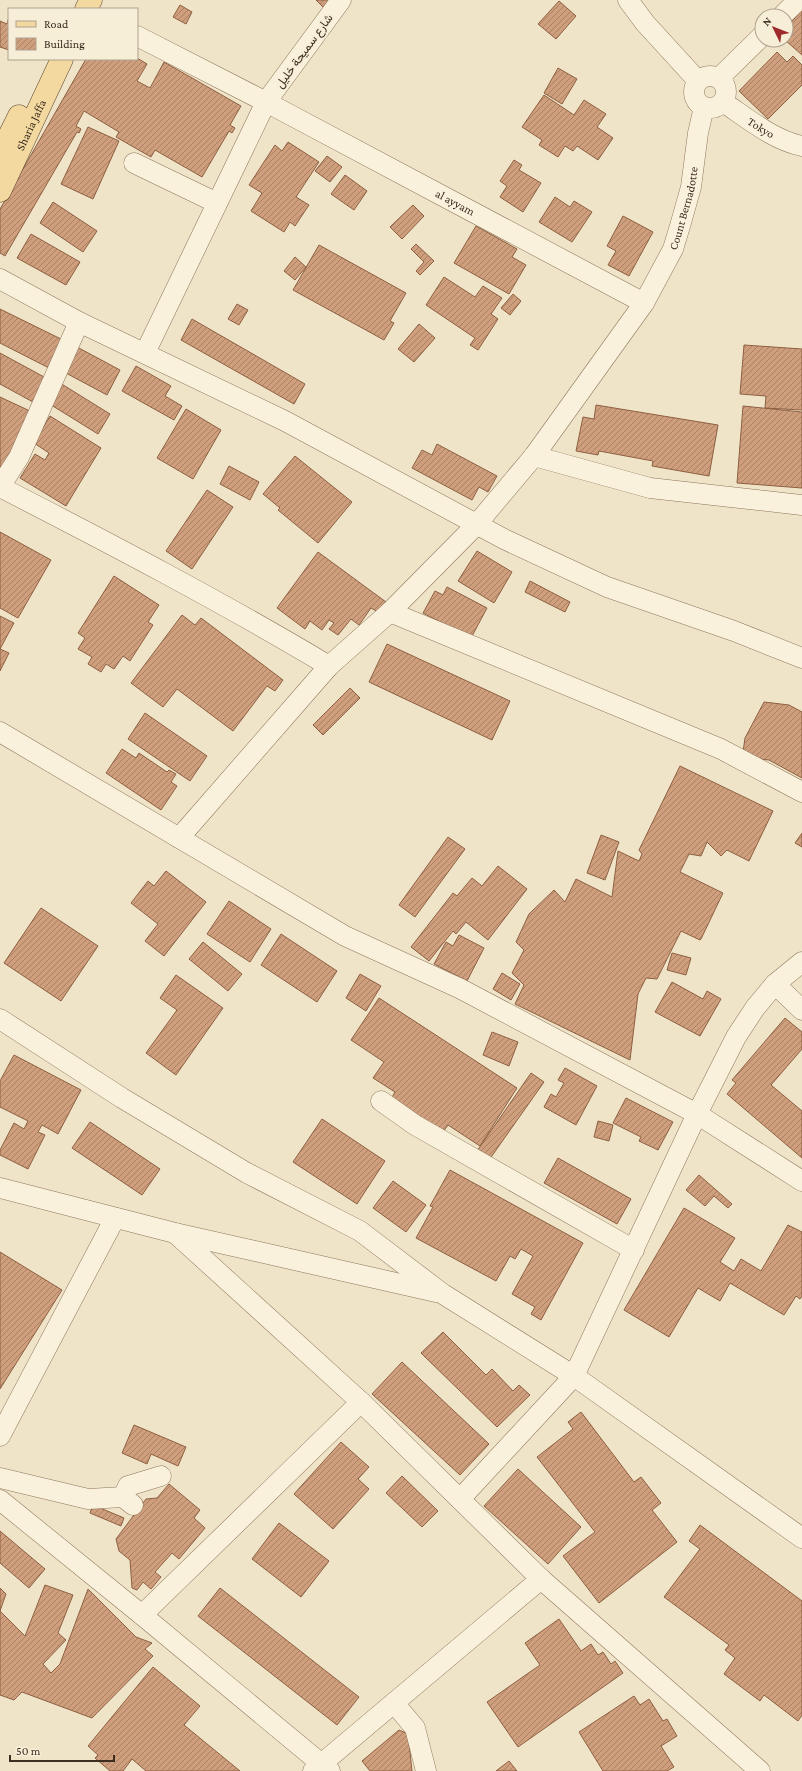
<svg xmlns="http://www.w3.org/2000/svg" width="802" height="1771" viewBox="0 0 802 1771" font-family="'Crimson Pro',Vazirmatn,serif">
<defs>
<pattern id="building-hatch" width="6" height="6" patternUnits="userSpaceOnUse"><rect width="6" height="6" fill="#cf9f7d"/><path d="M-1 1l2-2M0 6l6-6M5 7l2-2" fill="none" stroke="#a98266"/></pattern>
</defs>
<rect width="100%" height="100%" fill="#f0e4c8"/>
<path fill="url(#building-hatch)" stroke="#8d5f41" d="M316,0h13l-6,7z
M559,1l17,15 -20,23 -18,-15z
M180,5l12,7 -6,12 -13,-7z
M802,10v45l-17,-15 4,-4 -3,-2v-6z
M9,17v33l-9,-3v-26l7,3z
M777,52l10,10 6,-6 9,9v20l-34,34 -29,-28z
M137,58l10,6 -10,17 13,7 14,-26 77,44 -11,19 5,3 -3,5 -3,-2 -27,46 -47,-27 -4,7 -35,-20 3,-5 -35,-21 -8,15 5,3 -2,4 -2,-1 -72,124 -5,-3v-44l86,-150z
M558,68l19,11 -15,25 -18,-11z
M544,95l30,20 10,-15 22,14 -9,13 16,11 -15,22 -21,-14 -4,5 -8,-5 -7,11 -19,-12 3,-5 -20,-13z
M88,127l31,14 -26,58 -32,-15z
M288,142l31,20 -23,35 13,8 -14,21 -5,-4 -6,10 -33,-21 11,-18 -13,-8 26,-40 7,6z
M327,156l15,11 -12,15 -15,-11z
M514,160l8,5 -3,5 22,13 -18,29 -23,-15 7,-11 -7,-5z
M345,175l22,16 -13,19 -23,-16z
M555,197l15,10 4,-6 18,11 -20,30 -33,-20z
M53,202l44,29 -14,21 -43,-29z
M413,205l11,11 -22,23 -12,-12z
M623,216l30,16 -24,44 -21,-11 8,-14 -9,-5z
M476,226l41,23 -5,8 14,8 -17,29 -55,-31z
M31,234l49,28 -14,23 -49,-27z
M416,244l18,17 -14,14 -4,-4 8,-9 -13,-13z
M319,245l87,48 -16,28 4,2 -10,17 -91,-50z
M295,257l11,10 -11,13 -11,-9z
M444,277l31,20 8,-11 19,12 -11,16 7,5 -20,31 -8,-5 5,-7 -49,-33z
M513,294l8,7 -11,14 -9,-7z
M237,304l11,6 -9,15 -11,-6z
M0,309l63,31 -14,28 -49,-25z
M192,319l113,65 -11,20 -113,-64z
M419,324l16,14 -21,24 -16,-13z
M744,345l58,4v61l-37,-2 1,-12 -26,-2z
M77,347l43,23 -13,25 -43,-23z
M0,353l46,25 -13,24 -33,-18z
M136,366l35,20 -6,10 17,10 -8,14 -52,-29z
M60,383l50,31 -12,20 -50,-31z
M0,397l30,14 -28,59 -2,-1z
M596,405l122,20 -9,51 -57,-10 1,-5 -54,-10 -1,4 -22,-4 7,-34 11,2z
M743,406l59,6v76l-65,-5z
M186,409l35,21 -28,49 -36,-21z
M50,416l51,32 -35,58 -46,-28 15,-24 10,6 4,-7 -15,-10z
M437,444l60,32 -9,16 -9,-5 -7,13 -60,-32 10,-18 10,5z
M295,456l57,46 -34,41 -40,-33 2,-2 -17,-14z
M229,466l30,16 -9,18 -30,-16z
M207,490l26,17 -41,62 -26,-18z
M0,532l51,28 -33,58 -18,-10z
M477,551l35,21 -18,31 -36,-22z
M318,552l68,50 -8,10 -7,-4 -12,17 -8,-6 -13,16 -9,-6 5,-6 -5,-3 -7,10 -12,-9 -5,8 -28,-21z
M114,576l45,29 -11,17 5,3 -23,36 -7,-5 -9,13 -8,-5 -5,8 -13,-8 4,-7 -14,-8 7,-11 -7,-5z
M530,581l40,21 -5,10 -40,-20z
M447,587l40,21 -16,30 -48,-25 12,-22 8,4z
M182,615l13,10 6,-7 82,62 -8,11 -8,-5 -34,45 -56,-42 -14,18 -32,-24z
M0,616l14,7 -14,26 9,4 -9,18z
M387,644l123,57 -18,39 -123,-58z
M350,688l10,10 -37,37 -10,-10z
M764,702l25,3 13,7v66l-33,-18 -9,-1 -17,-7 2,-14z
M145,713l62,43 -17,25 -62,-42z
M122,749l14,9 3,-5 28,19 2,-2 7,4 -5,8 6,4 -16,24 -55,-37z
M680,766l93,45 -24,50 -22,-11 -6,6 -14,-14 -6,14 -12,-2 -9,18 43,21 -22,46 -1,1 -19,-9 -24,48 -11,-1 -8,16 -8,66 -115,-56 9,-19 -12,-12 12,-23 -8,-8 13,-28 25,-24 11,12 11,-23 36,18 6,-46 21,10 3,-7 -3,-4z
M802,833v14l-7,-4z
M601,835l18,7 -14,38 -18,-7z
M448,837l17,12 -50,68 -16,-12z
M498,866l29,23 -39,51 -22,-18 -10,12 -3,-3 -24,30 -18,-14 42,-54 4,3 15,-18 10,8z
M166,871l40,31 -42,54 -19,-15 13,-17 -27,-21 17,-22 6,5z
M229,901l42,28 -21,33 -43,-28z
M41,908l57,38 -37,55 -57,-38z
M281,934l56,37 -20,31 -56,-37z
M459,935l25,13 -17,33 -33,-17 12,-22 7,4z
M203,942l39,32 -14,17 -39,-32z
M672,953l19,5 -5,17 -19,-5z
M502,973l18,11 -9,16 -18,-11z
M360,974l21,12 -15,25 -20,-13z
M176,975l47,33 -47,67 -30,-22 31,-43 -17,-12z
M672,982l31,17 4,-8 14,8 -21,37 -45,-24z
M379,998l138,90 -37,58 -32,-21 -5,7 -52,-33 4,-7 -22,-14 11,-16 -33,-22z
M785,1018l17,14v17l-31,36 31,26v47l-75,-64 9,-11 -4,-3z
M492,1032l26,10 -9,24 -26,-11z
M14,1055l67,35 -23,44 -16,-9 -4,7 7,3 -17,34 -28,-14v-5l14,-27 10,6 4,-8 -28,-14v-26z
M565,1068l32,18 -21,39 -32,-18 7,-13 5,3 8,-14 -6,-3z
M531,1073l13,9 -55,78 -12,-9z
M626,1098l47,24 -15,28 -19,-9 2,-4 -28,-14z
M322,1119l63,42 -28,43 -64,-42z
M598,1121l15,4 -4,16 -15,-4z
M90,1122l70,47 -18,26 -70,-47z
M558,1158l73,41 -14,25 -73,-41z
M450,1170l133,73 -42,77 -10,-6 4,-7 -23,-13 21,-38 -12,-7 -6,10 -5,-3 -14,25 -80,-43 17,-31 -3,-1z
M699,1175l33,29 -4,4 -14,-12 -9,10 -19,-16z
M393,1181l33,24 -20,27 -33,-24z
M684,1208l51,30 -15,24 14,9 7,-12 20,12 27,-46 14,7v64l-2,3 -4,-3 -12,19 -54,-32 -10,18 -22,-13 -29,49 -45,-27z
M0,1252l62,38 -62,99z
M443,1332l43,43 6,-6 21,22 6,-6 11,10 -33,32 -76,-74z
M402,1362l87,82 -29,31 -88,-81z
M581,1412l53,70 7,-5 20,26 -9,7 25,32 -78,61 -36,-47 32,-24 -58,-75 36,-28 -5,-7z
M134,1425l52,22 -8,19 -27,-12 -4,10 -25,-11z
M341,1442l28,25 -11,12 11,10 -36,40 -39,-35z
M518,1469l63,58 -33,37 -64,-58z
M402,1476l36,35 -16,16 -36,-34z
M169,1484l31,26 -6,8 11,10 -26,31 -7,-6 -17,19 6,5 -10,12 -8,-7 -6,8 -5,-2 -2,-28 -11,-9 -3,-12 30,-40 11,-1z
M93,1505l31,13 -3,8 -31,-13z
M279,1523l50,38 -28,36 -49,-38z
M700,1525l102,76v114l-4,6 -34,-26 -4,6 -36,-27 11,-16 -10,-8 4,-5 -65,-48 36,-48 -11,-8z
M0,1531l45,38 -16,19 -29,-25z
M45,1585l28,10 -15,38 8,7 -23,24 8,9 9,-9 28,-75 48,48 16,6 -7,6 8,7 -61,62 -70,-26 -8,8 -14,-5v-107l6,6 -6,17 25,25z
M220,1588l139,109 -22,28 -139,-109z
M559,1619l22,32 10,-7 7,11 5,-3 8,12 4,-3 8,12 -105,74 -31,-45 53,-37 -15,-22z
M153,1667l47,39 -16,19 56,46h-94l-14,-12 -9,12h-13l-15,-13 3,-3 -10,-9z
M634,1696l6,9 9,-6 14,22 4,-2 10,17 -16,10 13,21 -7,4h-64l-24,-39z
M399,1730l9,4 4,37h-42l-8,-10z
M509,1761l8,10h-21z"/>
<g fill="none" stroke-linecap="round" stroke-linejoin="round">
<g stroke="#8d765c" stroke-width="21">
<g id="minor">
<path d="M628,0l17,23 53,58"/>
<path d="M782,16l16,-16"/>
<path id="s1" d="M137,36l129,66 378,201"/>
<circle cx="710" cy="92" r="16"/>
<path d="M719,78l43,-42"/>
<path id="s2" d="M723,102c24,16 50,38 79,44"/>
<path d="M134,163l83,40"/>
<path d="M0,279l79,43 -60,135 -19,30"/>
<path d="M79,322l206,99 219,118 103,48 127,44 68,27"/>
<path d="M145,353l121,-251 75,-102"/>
<path d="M534,456l116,32 152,17"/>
<path d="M0,487c111,57 222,115 329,179"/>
<path d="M390,612l331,137 81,43"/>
<path d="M0,732l345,204 116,53 236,125 105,67"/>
<path id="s3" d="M179,838l150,-172 61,-54 86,-87 58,-69 110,-153 29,-54 7,-23 11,-39 7,-54 6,-26"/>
<path d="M775,984l27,26"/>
<path d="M0,1019l122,79 125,75 113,58 83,63 131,82 228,162"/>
<path d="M381,1101l34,24 219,125"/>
<path d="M0,1188l175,45 261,59"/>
<path d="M175,1233l186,169 180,177 219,192"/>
<path d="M0,1436l115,-218"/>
<path d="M0,1478l88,21 35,-2 10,8"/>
<path d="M123,1497l5,-11 33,-10"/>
<path d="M460,1499l114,-123 123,-262 39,-77 19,-29 20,-24 27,-22"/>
<path d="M0,1500l142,115 188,156"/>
<path d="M142,1615l219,-213"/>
<path d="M394,1703l21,25 11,43"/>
<path d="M313,1771l228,-192"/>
</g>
</g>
<g stroke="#5b4430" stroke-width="23">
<g id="major">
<path d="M86,9l5,-9"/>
<path d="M0,154l19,-38"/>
<path id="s4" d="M0,191l62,-132"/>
</g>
</g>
<use href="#minor" stroke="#faf1dc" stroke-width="20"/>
<use href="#major" stroke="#f3d9a0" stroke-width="22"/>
</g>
<g text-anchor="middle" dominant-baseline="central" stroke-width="4" stroke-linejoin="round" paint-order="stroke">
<g font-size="12" fill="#3d2e20" stroke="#f7eed8">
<text transform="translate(304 51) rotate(-54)">شارع سميحة خليل</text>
<text stroke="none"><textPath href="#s4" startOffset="73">Sharia Jaffa</textPath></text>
<text stroke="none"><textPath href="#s2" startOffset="46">Tokyo</textPath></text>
<text stroke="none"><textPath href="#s1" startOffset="359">al ayyam</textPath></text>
<text stroke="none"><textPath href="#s3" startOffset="814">Count Bernadotte</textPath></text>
</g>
</g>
<rect x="8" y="8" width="130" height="52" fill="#f7eed8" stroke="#ada18e"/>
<rect x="16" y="21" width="20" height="6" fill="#f3d9a0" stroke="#ada18e"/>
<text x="44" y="28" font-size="12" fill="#3d2e20">Road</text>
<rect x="16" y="38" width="20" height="12" fill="url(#building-hatch)" stroke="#ada18e"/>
<text x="44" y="48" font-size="12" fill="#3d2e20">Building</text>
<g transform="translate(774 28) rotate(313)"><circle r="19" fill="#f7eed8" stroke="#ada18e"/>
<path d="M0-3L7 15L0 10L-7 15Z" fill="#9e2a2b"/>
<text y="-6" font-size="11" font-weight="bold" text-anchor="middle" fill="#3d2e20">N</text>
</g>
<path d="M10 1755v6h104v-6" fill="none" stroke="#3d2e20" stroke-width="2"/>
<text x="16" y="1755" font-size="12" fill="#3d2e20" stroke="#f7eed8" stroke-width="3" paint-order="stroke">50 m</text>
</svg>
